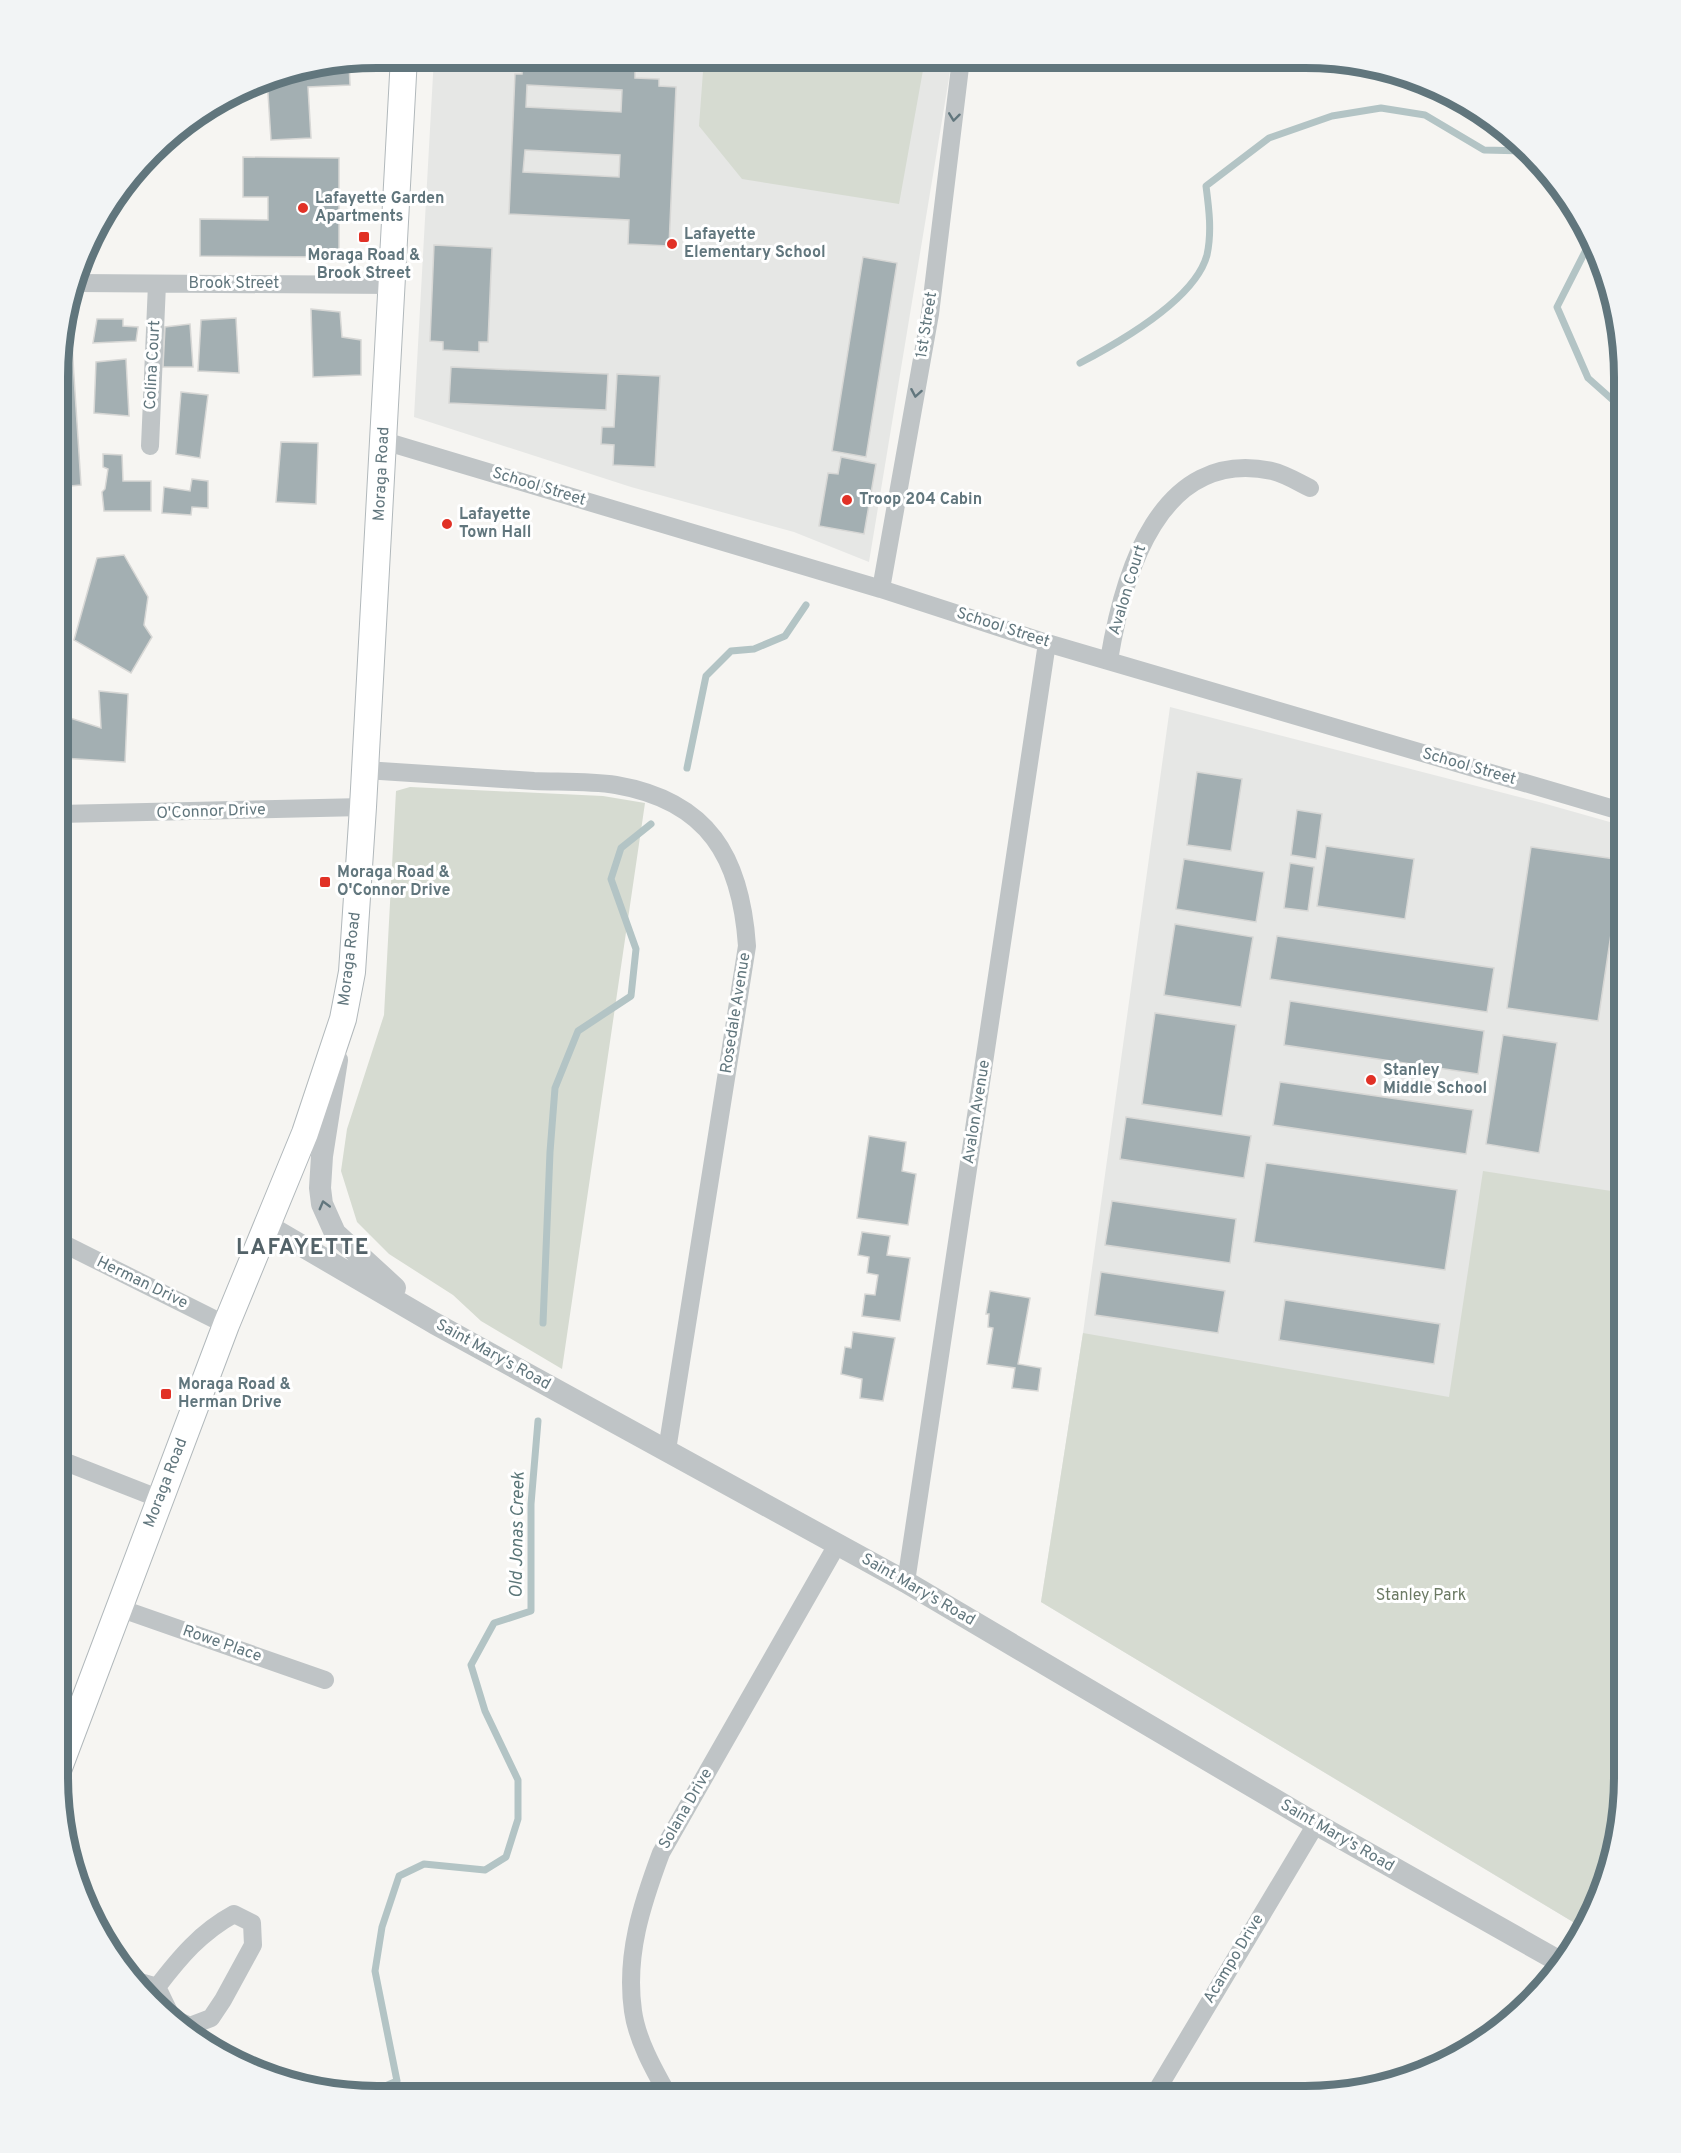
<svg xmlns="http://www.w3.org/2000/svg" width="1681" height="2153" viewBox="0 0 1681 2153" font-family="Overpass,sans-serif">
<rect width="100%" height="100%" fill="#f6f5f2"/>
<path fill="#e6e7e5" d="M434,57l515,2 1,13 -81,490 -75,-30 -163,-45 -217,-70z
M1170,707l369,95 85,24 -1,971 -16,82 -24,49 -542,-326 42,-269z"/>
<path fill="#d6dbd1" d="M704,58l221,1 -26,145 -157,-25 -43,-53z
M410,787l193,9 42,7 -83,566 -81,-48 -28,-26 -64,-41 -32,-32 -16,-51 6,-42 37,-114 12,-224z
M1483,1171l141,22 -1,604 -16,82 -24,49 -542,-326 42,-269 366,64z"/>
<g fill="none" stroke-linecap="round" stroke-linejoin="round">
<path stroke="#b3c4c5" stroke-width="7" d="M1591,240l-34,67 31,71 36,32
M1080,363c38,-20 115,-63 127,-108 5,-23 2,-46 -1,-69l63,-48 63,-22 49,-8 44,7 59,35 43,1
M687,768l19,-92 25,-25 23,-2 31,-13 21,-31
M543,1323l7,-171 5,-64 23,-57 53,-35 5,-47 -25,-70 10,-31 30,-24
M364,2095l33,-14 -22,-110 7,-44 17,-51 25,-12 61,6 21,-13 12,-38v-39l-33,-69 -14,-46 23,-42 37,-12v-107l7,-83"/>
</g>
<path fill="#a3afb2" stroke="#d7d7d5" stroke-width="1.5" fill-rule="evenodd" d="M523,57l112,1v20l24,1v7l17,1 -7,159 -41,-2 1,-24 -120,-6 6,-140h7zM527,85l95,5 -1,22 -95,-5zM525,150l95,5 -1,22 -96,-5z
M349,62l1,23 -42,2 3,51 -40,2 -4,-62 7,-4z
M173,132v14h-15l8,-10z
M243,157l96,1v99l-139,-1v-37l68,1v-23h-25z
M434,245l58,3 -4,94h-9v10l-36,-2v-8l-13,-1z
M863,257l34,6 -31,194 -34,-6z
M311,309l29,3 2,25 19,3v35l-48,2z
M67,314h3l11,171 -22,2 1,-152z
M236,318l3,55 -41,-2 3,-51z
M97,319h26v7l15,1 -2,14 -43,2z
M190,324l3,43h-30l2,-40z
M126,359l3,57 -35,-3 2,-51z
M451,367l157,7 -2,36 -157,-7z
M617,374l43,2 -5,91 -42,-2 1,-20 -13,-1 1,-17h12z
M181,392l27,3 -8,63 -24,-4z
M281,442l37,1 -2,61 -40,-2z
M103,454l19,1 1,26h28v30h-47l-2,-19 3,-3 3,-20 -5,-2z
M841,457l35,7 -12,70 -45,-8 9,-53 10,1z
M192,479l16,2v27l-16,-1 -1,8 -29,-2 2,-26 26,4z
M124,555l24,42 -4,28 8,12 -21,36 -57,-33 23,-82z
M99,691l29,3 -3,68 -63,-4 2,-42 37,12z
M1197,772l45,7 -11,72 -44,-6z
M1297,810l25,4 -6,45 -25,-4z
M1326,846l88,13 -9,60 -88,-13z
M1531,847l84,12 -4,34 6,1 -19,127 -91,-13z
M1184,859l80,13 -8,50 -80,-13z
M1290,863l24,4 -6,44 -24,-3z
M1175,924l78,13 -12,70 -77,-12z
M1277,936l217,32 -7,44 -217,-33z
M1290,1001l194,30 -6,43 -194,-29z
M1155,1013l81,12 -14,91 -80,-12z
M1503,1035l54,8 -18,110 -53,-9z
M1280,1082l193,28 -7,44 -193,-29z
M1126,1117l125,19 -7,42 -124,-19z
M869,1136l37,6 -4,29 14,3 -8,51 -51,-7z
M1266,1163l191,27 -12,80 -191,-28z
M1112,1201l124,18 -6,44 -125,-18z
M862,1232l28,4 -3,19 23,3 -10,63 -38,-5 3,-22 10,1 3,-20 -11,-2 2,-16 -11,-2z
M1101,1272l124,19 -7,42 -123,-18z
M990,1291l40,7 -12,66 23,4 -3,23 -26,-3 3,-20 -28,-4 6,-36 -5,-1 1,-13h-3z
M1285,1300l155,24 -6,40 -155,-24z
M853,1332l42,6 -12,63 -23,-3 2,-19 -21,-5 4,-27 6,1z"/>
<g fill="none" stroke-linecap="round" stroke-linejoin="round">
<g stroke="#b1b8bb" stroke-width="28">
<path id="secondary" d="M57,1773l169,-448 79,-192 38,-114 9,-47 11,-165 41,-750"/>
</g>
<path stroke="#bfc4c6" stroke-width="18" d="M1310,60l41,1
M77,283l315,2
M384,441l497,148 166,54 577,169
M150,446l7,-162
M881,589l49,-275 31,-255
M1109,660c14,-85 50,-213 163,-189 13,3 26,11 38,17
M365,770c56,4 113,7 169,11 27,1 56,0 82,4 93,16 125,73 131,161l-80,504
M59,814l304,-7
M58,1241l168,84
M58,1459l102,40
M906,1582l141,-939
M119,1608l206,72
M133,1980l24,7 15,31 18,8 21,-8 12,-18 30,-55 -1,-22 -18,-9c-33,18 -54,43 -77,73
M668,2095c-14,-25 -31,-55 -35,-84 -8,-56 9,-107 28,-158l177,-310
M1154,2095l162,-271"/>
<path stroke="#bfc4c6" stroke-width="22" d="M337,1060l-15,96 -2,32 2,16 13,29 60,55
M268,1226l166,97 472,259 410,242 246,139"/>
<use href="#secondary" stroke="#fff" stroke-width="26"/>
</g>
<defs><path id="oneway-chevron" d="M-2-3.5L2.5 0L-2 3.5" fill="none" stroke-width="1.6" stroke-linecap="round" stroke-linejoin="round" transform="scale(1.5)"/></defs>
<g stroke="#61767d">
<use href="#oneway-chevron" transform="translate(954 117) rotate(97)"/>
<use href="#oneway-chevron" transform="translate(916 393) rotate(100)"/>
<use href="#oneway-chevron" transform="translate(324 1205) rotate(-105)"/>
</g>
<g fill="#e13126" stroke="#fff" stroke-width="2">
<circle cx="303" cy="208" r="6"/>
<rect x="358" y="231" width="12" height="12" rx="3"/>
<circle cx="672" cy="244" r="6"/>
<circle cx="847" cy="500" r="6"/>
<circle cx="447" cy="524" r="6"/>
<rect x="319" y="876" width="12" height="12" rx="3"/>
<circle cx="1371" cy="1080" r="6"/>
<rect x="160" y="1388" width="12" height="12" rx="3"/>
</g>
<g text-anchor="middle" dominant-baseline="central" stroke-width="6" stroke-linejoin="round" paint-order="stroke">
<g font-size="16" font-weight="bold" fill="#61767d" stroke="#fff" text-anchor="start">
<text x="315" y="199">Lafayette Garden<tspan x="315" dy="18">Apartments</tspan></text>
<text x="684" y="235">Lafayette<tspan x="684" dy="18">Elementary School</tspan></text>
<text x="364" y="256" text-anchor="middle">Moraga Road &amp;<tspan x="364" dy="18">Brook Street</tspan></text>
<text x="859" y="500">Troop 204 Cabin</text>
<text x="459" y="515">Lafayette<tspan x="459" dy="18">Town Hall</tspan></text>
<text x="337" y="873">Moraga Road &amp;<tspan x="337" dy="18">O'Connor Drive</tspan></text>
<text x="1383" y="1071">Stanley<tspan x="1383" dy="18">Middle School</tspan></text>
<text x="178" y="1385">Moraga Road &amp;<tspan x="178" dy="18">Herman Drive</tspan></text>
</g>
<g font-size="16" fill="#61767d" stroke="#fff">
<text x="234" y="284">Brook Street</text>
<text transform="translate(927 325) rotate(-81)">1st Street</text>
<text transform="translate(153 365) rotate(-87)">Colina Court</text>
<text transform="translate(382 474) rotate(-87)">Moraga Road</text>
<text transform="translate(539 487) rotate(17)">School Street</text>
<text transform="translate(1128 590) rotate(-73)">Avalon Court</text>
<text transform="translate(1003 628) rotate(18)">School Street</text>
<text transform="translate(1469 767) rotate(16)">School Street</text>
<text transform="translate(211 812) rotate(-2)">O'Connor Drive</text>
<text transform="translate(350 959) rotate(-83)">Moraga Road</text>
<text transform="translate(736 1013) rotate(-81)">Rosedale Avenue</text>
<text transform="translate(977 1112) rotate(-81)">Avalon Avenue</text>
<text transform="translate(142 1283) rotate(26)">Herman Drive</text>
<text transform="translate(493 1355) rotate(29)">Saint Mary's Road</text>
<text transform="translate(166 1483) rotate(-69)">Moraga Road</text>
<text transform="translate(918 1590) rotate(30)">Saint Mary's Road</text>
<text transform="translate(222 1644) rotate(19)">Rowe Place</text>
<text transform="translate(686 1809) rotate(-60)">Solana Drive</text>
<text transform="translate(1337 1836) rotate(30)">Saint Mary's Road</text>
<text transform="translate(1234 1959) rotate(-59)">Acampo Drive</text>
</g>
<g font-size="16" fill="#6c7a64" stroke="#fff">
<text x="1421" y="1596">Stanley Park</text>
</g>
<g font-size="18" font-style="italic" fill="#5b7678" stroke="#fff">
<text transform="translate(518 1535) rotate(-89)">Old Jonas Creek</text>
</g>
<g font-size="22" font-weight="bold" letter-spacing="1.5" fill="#536268" stroke="#fff">
<text x="303" y="1248">LAFAYETTE</text>
</g>
</g>
<path d="M0 0H1681V2153H0ZM377 68H1305A309 309 0 0 1 1614 377V1777A309 309 0 0 1 1305 2086H377A309 309 0 0 1 68 1777V377A309 309 0 0 1 377 68Z" fill="#f2f4f5" fill-rule="evenodd"/>
<path fill="none" stroke="#61767d" stroke-width="8" d="M377 68H1305A309 309 0 0 1 1614 377V1777A309 309 0 0 1 1305 2086H377A309 309 0 0 1 68 1777V377A309 309 0 0 1 377 68Z"/>
</svg>
